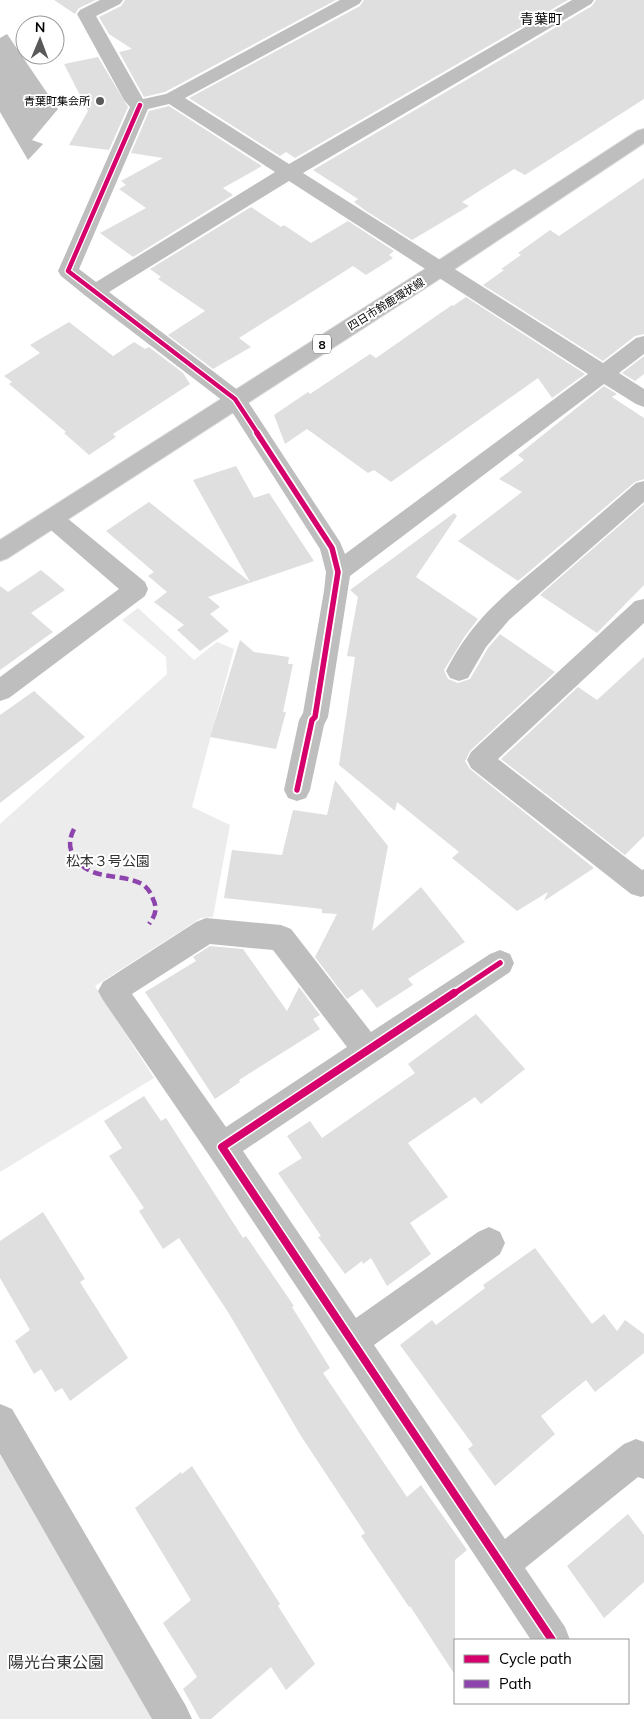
<svg xmlns="http://www.w3.org/2000/svg" width="644" height="1719" viewBox="0 0 644 1719" font-family="Mulish,'Noto Sans JP',sans-serif">
<rect width="100%" height="100%" fill="#fff"/>
<path fill="#ececec" d="M138,608l56,52 23,-18 17,7 -42,158 38,18 -17,92 -12,1 -106,68 59,92 -154,94v-348l167,-150 -1,-17 -44,-37z
M0,1455l154,264h-154z"/>
<path fill="#bfbfbf" d="M7,34l51,75 -26,31 11,4 -15,16 -28,-48v-74z"/>
<path fill="#dfdfdf" d="M54,0h42l-17,8 -4,6z
M125,0h211l-171,92 -21,5 -25,-45 13,-3 -23,-15 -10,-17 22,-11z
M364,0h204l-273,158 -9,-6 -6,4 -91,-58 171,-92z
M596,0h48v99l-119,76 -11,-6 -52,33 7,4 -57,34 -46,-29 -12,-9 4,-3 -45,-29 279,-164z
M98,57l30,50 -19,43 -40,-5 19,-34 -24,-47z
M169,106l93,60 -39,22 10,7 -100,62 -33,-24 46,-25 -27,-19 7,-4 -5,-4 42,-23 -32,-5 18,-42z
M644,178v156l-9,2 -32,25 -120,-76 21,-15 -3,-1 20,-14 -3,-2 32,-23 9,6z
M251,207l30,20 3,-2 27,18 37,-22 46,30 -5,4 4,3 -27,17 -13,-9 -114,72 12,9 -38,22 -45,-34 37,-24 -47,-32 3,-2 -11,-8z
M466,297l119,77 -33,24 -14,-20 -147,104 -17,-12 -6,3 -61,-44 -22,15 -11,-29 34,-23 2,2 60,-40 6,4 76,-53 1,1z
M69,322l44,34 21,-14 11,7 4,-2 34,26 7,11 -77,50 3,3 -27,18 -25,-22 2,-1 -57,-48 3,-2 -8,-6 36,-23 -10,-8z
M644,356v18l-9,7 -13,-8z
M604,386l13,8 -5,3 32,21v61l-9,3 -117,99 -60,-40 64,-49 -23,-13 25,-19 -6,-5z
M236,466l18,32 15,-5 45,68 -106,36 12,10 -10,7 19,17 -29,20 -23,-21 7,-5 -30,-23 13,-10 -19,-16 6,-4 -48,-41 43,-29 101,80 -57,-102z
M644,504v81l-47,48 -57,-38z
M454,513l3,3 -41,61 62,42 -13,17 -21,34 4,9 10,4 12,-4 18,-31 12,-14 55,38 -85,79 -5,10 5,8 124,99 -50,33 4,-9 -31,19 -65,-53 7,-6 -62,-50 -2,9 -56,-46 16,-108 -8,-1 11,-59 -8,-7z
M41,570l24,20 -34,23 22,19 -53,38v-84l8,6z
M240,640l14,12 35,5 -1,7h5l-10,48h3l-10,37 -66,-12z
M644,657v179l-19,19 -124,-96 77,-72 19,13z
M34,691l51,46 -85,66v-88z
M335,780l53,66 -16,85 49,-44 44,55 -51,33 -6,4 5,6 -36,23 -15,-19 -15,10 -32,-42 22,-43 -15,-1v-4l-98,-11 8,-48 50,5 11,-45 34,5z
M210,946l33,3 44,62 12,-24 21,28 -7,4 7,10 -81,51 1,2 -25,17 -70,-107 51,-31 -3,-4z
M476,1014l49,55 -44,35 -6,-7 -67,46 40,54 -38,26 21,31 -44,32 -16,-28 -8,6 -1,-3 -17,13 -27,-37 3,-1 -43,-63 24,-15 -15,-22 23,-15 12,17 93,-65 -7,-9z
M144,1096l17,25 5,-3 77,120 3,-2 48,70 -2,1 38,61 -7,5 84,124 14,-12 46,65 -12,10v115l-45,-69 -1,1 -48,-71 4,-3 -64,-97 -73,-124 -49,-74 -16,11 -24,-38 5,-3 -35,-52 13,-8 -18,-27z
M43,1212l42,67 -5,3 48,76 -58,43 -8,-13 -7,4 -14,-23 -7,5 -19,-33 15,-11 -30,-52v-37z
M535,1248l57,76 12,-10 13,17 8,-11 19,14v19l-49,39 -9,-12 -45,36 14,18 -60,52 -27,-37 5,-4 -73,-100 32,-25 4,5 49,-37 -2,-3z
M192,1466l88,138 -2,2 37,58 -29,26 -15,-23 -60,52h-11l-17,-30 14,-12 -34,-54 28,-23 -56,-92 46,-36 1,2z
M628,1514l16,21v47l-40,36 -37,-52z"/>
<g fill="none" stroke-linecap="round" stroke-linejoin="round">
<g stroke="#dbdbdb" stroke-width="2">
<path id="major" d="M644,129v14l-197,131 -439,284 -8,3v-21l433,-276 204,-133z"/>
</g>
<path fill="#bebebe" fill-rule="evenodd" d="M100,0h23l-3,4 -24,12 47,83 23,-5 174,-94h22l-3,4 -174,94 104,66 283,-164h22l-3,4 -288,169 300,190 33,-25 8,-2v18l-25,19 25,16v18l-8,-3 -32,-20 -254,192 -22,141 -4,8 -14,65 -4,8 -9,3 -9,-3 -4,-8 15,-70 4,-7 21,-122 2,-19 -6,-23 -93,-145 -140,-107 -26,-21 -3,-5 72,-164 -6,-7 -47,-86 3,-4zM169,104l106,68 -179,110 -17,-13 69,-160zM289,181l299,193 -243,180 -5,-12 -97,-148 -134,-102z
M644,481v21l-135,118 -23,27 -18,31 -9,3 -9,-3 -4,-7c26,-51 57,-75 99,-110 31,-26 61,-52 91,-78z
M53,510l8,3 84,69 3,7 -3,7 -136,102 -9,3v-24l119,-88 -74,-64 -4,-6 4,-6z
M644,599v24l-146,136 144,111 2,-1v27l-3,1 -10,-3 -160,-126 -4,-8 4,-8 164,-151z
M206,918l75,7 10,4 80,103 119,-78 10,-4 10,4 4,9 -4,9 -267,179 113,167 122,-86 11,-5 11,5 5,11 -5,11 -126,91 131,194 119,-95 12,-5 8,3v37l-6,-2 -113,91 40,59 5,13h-39l-320,-482 -108,-158 -5,-9 5,-9 93,-60zM210,944l63,6 74,97 -121,80 -94,-133z
M0,1404l12,5 174,297 6,13h-40l-152,-265z"/>
<use href="#major" fill="#bebebe" fill-rule="evenodd"/>
<path stroke="#8e44ad" stroke-width="4.5" stroke-dasharray="9 4.5" stroke-linecap="butt" d="M74,829c-5,10 -6,19 1,29 17,24 44,14 67,26 5,3 9,9 11,15 5,10 2,17 -4,25"/>
<g stroke="#fff" stroke-width="7">
<path id="cycleway-far2" d="M140,105l-72,166 167,128 23,35"/>
</g>
<g stroke="#fff" stroke-width="9">
<path id="cycleway-far1" d="M257,433l75,115 6,24 -23,145 -3,3 -15,70
M452,995l48,-32"/>
</g>
<g stroke="#fff" stroke-width="11">
<path id="cycleway" d="M454,993l-232,154 330,493"/>
</g>
<use href="#cycleway-far2" stroke="#d6006c" stroke-width="4.5"/>
<use href="#cycleway-far1" stroke="#d6006c" stroke-width="5.5"/>
<use href="#cycleway" stroke="#d6006c" stroke-width="8"/>
</g>
<circle fill="#595959" stroke="#fff" stroke-width="2" cx="100" cy="101" r="5"/>
<g text-anchor="middle" dominant-baseline="central" stroke-width="4" stroke-linejoin="round" paint-order="stroke">
<g font-size="11" fill="#000" stroke="#fff" text-anchor="end">
<text x="90" y="101">青葉町集会所</text>
</g>
<g font-size="11" fill="#000" stroke="#fff">
<text transform="translate(386 304) rotate(-32)">四日市鈴鹿環状線</text>
</g>
<rect fill="#fff" stroke="#4c4c4c" stroke-width="1" x="313" y="334.5" width="18" height="19" rx="4"/>
<g font-size="12" font-weight="bold" fill="#000">
<text x="322" y="344">8</text>
</g>
<g font-size="14" fill="#000" stroke="#fff">
<text x="541" y="19">青葉町</text>
</g>
<g font-size="14" fill="#333" stroke="#fff">
<text x="108" y="861">松本３号公園</text>
</g>
<g font-size="16" fill="#333" stroke="#fff">
<text x="56" y="1662">陽光台東公園</text>
</g>
</g>
<rect x="454" y="1639" width="175" height="65" fill="#ffffff" stroke="#999999"/>
<rect x="464" y="1655" width="25" height="8" fill="#d6006c" stroke="#999999"/>
<text x="499" y="1664" font-size="15" fill="#000000">Cycle path</text>
<rect x="464" y="1680" width="25" height="8" fill="#8e44ad" stroke="#999999"/>
<text x="499" y="1689" font-size="15" fill="#000000">Path</text>
<g transform="translate(40 40) rotate(1)"><circle r="24" fill="#ffffff" stroke="#999999"/>
<path d="M0-4L9 19L0 12L-9 19Z" fill="#595959"/>
<text y="-8" font-size="14" font-weight="bold" text-anchor="middle" fill="#000000">N</text>
</g>
</svg>
